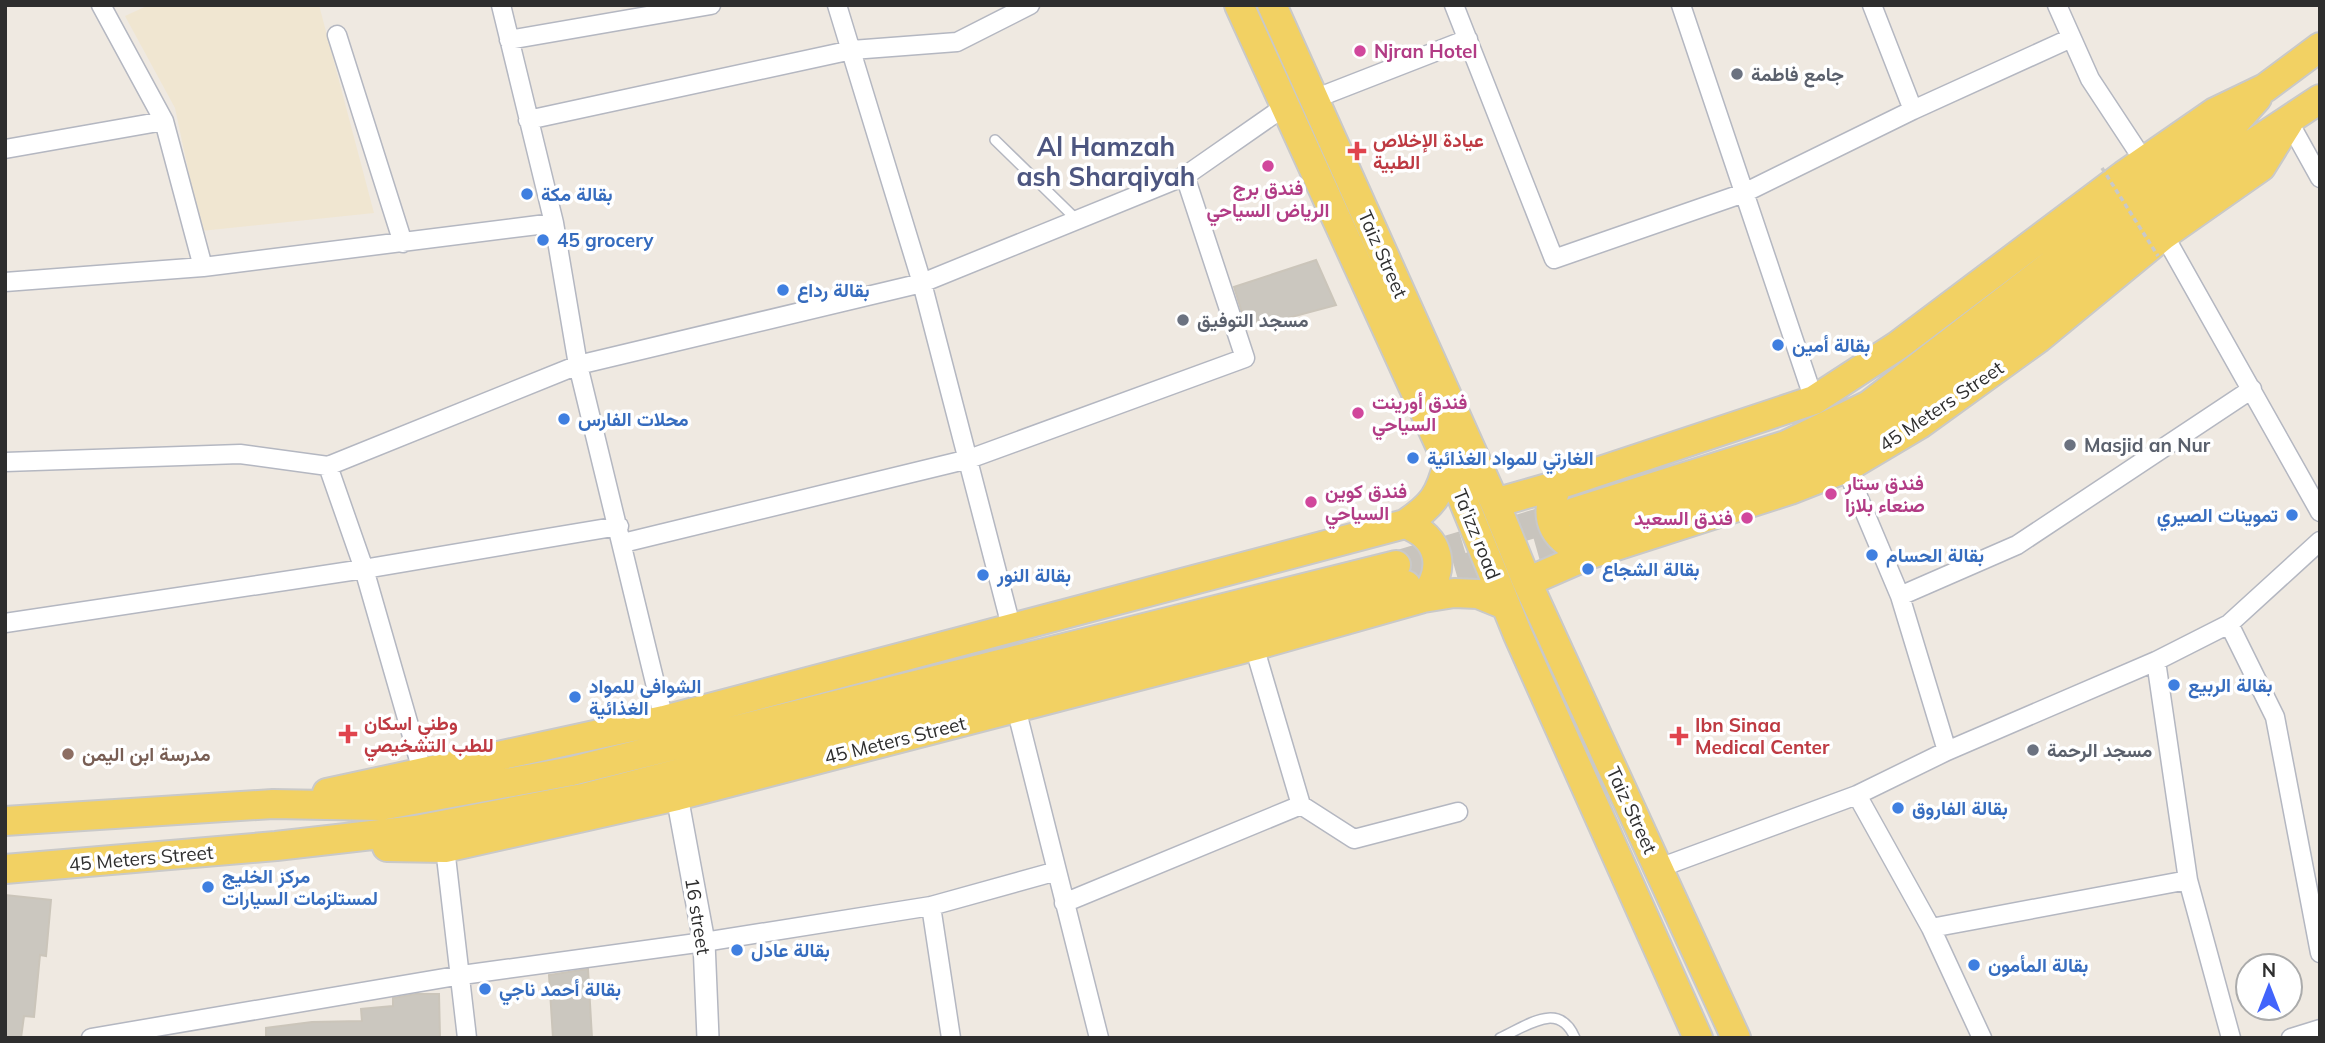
<svg xmlns="http://www.w3.org/2000/svg" width="2325" height="1043" viewBox="0 0 2325 1043" font-family="Mulish,Vazirmatn,sans-serif">
<rect width="100%" height="100%" fill="#efe9e1"/>
<path fill="#f0e6d1" d="M149,5h170l55,208 -173,18 -26,-123 -50,-92z"/>
<path fill="#cbc7bf" stroke="#cbc5ba" stroke-width="2" d="M1316,260l20,45 -89,24 -13,-42z
M5,895l46,5 -5,56 -6,-1 -6,62 -10,-1 -3,22h-16z
M588,969l4,69h-39l-4,-63z
M416,994h23l1,44h-174v-10l46,-6 50,-1 -1,-12 32,-3v-8z"/>
<g fill="none" stroke-linecap="round" stroke-linejoin="round">
<path stroke="#c8c4bd" stroke-width="28" stroke-dasharray="28 14" stroke-linecap="butt" d="M1396,565l178,-53
M1415,582l165,-47"/>
<g stroke="#b4b7c1" stroke-width="12">
<path id="service" d="M995,140l82,80
M1500,1038c27,-12 59,-38 75,0"/>
</g>
<g stroke="#b4b7c1" stroke-width="21">
<path id="minor" d="M101,5l63,116 39,146
M501,5l53,218 24,142 86,355
M837,5l85,278 90,347
M1454,5l100,254 190,-66 169,-83 156,-71
M1681,5l133,395
M1872,5l41,105
M2057,5l33,74 54,82
M337,35l66,208
M509,40l202,-35
M1314,99l154,-60
M528,120l324,-70 105,-8 73,-37
M2289,122l31,56
M5,149l159,-28
M2164,235l156,277
M5,282l198,-15 351,-44
M5,462l235,-8 88,12 250,-101 344,-82 263,-107 99,-69
M328,466l36,103 59,205
M1846,468l54,128 47,155
M623,543l346,-84 276,-101 -60,-182
M1900,596l117,-51 235,-156
M5,623l359,-54 255,-43
M2229,624l46,93 45,236
M2156,661l32,219
M1016,708l83,330
M1857,795l74,133 51,110
M1301,805l53,34 104,-27
M445,848l22,190
M1659,868l198,-73 90,-44 209,-90 73,-37 91,-83
M1064,903l237,-98 -47,-159
M931,906l20,132
M1931,928l257,-48 43,158
M91,1038l371,-63 242,-33 227,-36 126,-35
M2291,1038l29,-9"/>
</g>
<g stroke="#b4b7c1" stroke-width="24">
<path id="tertiary" d="M677,796l27,146 4,96"/>
</g>
<g stroke="#c9c9c9" stroke-width="32">
<path id="primary" d="M1239,5l209,458 70,172 180,403
M1272,5l223,498 32,79 209,456
M1558,485c-18,36 -2,57 33,69
M1495,503l63,-18 256,-85 83,-54 227,-171 91,-63 50,-24 55,-41
M1574,512l212,-67 83,-40 363,-279 25,-28
M1405,524c36,13 42,46 18,74
M1580,535l160,-50 125,-51 106,-76 281,-214 68,-45
M1527,582l64,-28 199,-64 56,-22 74,-44 119,-86 125,-103 97,-68 28,-45
M327,793l337,-73 741,-196c28,-19 35,-29 43,-61
M5,821l268,-17 107,2 192,-35 824,-206
M387,847l58,1 232,-52 577,-150 169,-48 31,-5 24,1 27,11
M5,869l271,-23 140,-16 167,-32 823,-213"/>
</g>
<use href="#service" stroke="#fff" stroke-width="9"/>
<use href="#minor" stroke="#fff" stroke-width="18"/>
<use href="#tertiary" stroke="#fff" stroke-width="21"/>
<use href="#primary" stroke="#f2d163" stroke-width="28"/>
<path stroke="#c9c9c9" stroke-width="3.5" stroke-dasharray="5 3.5" stroke-linecap="butt" d="M2102,168l56,88"/>
</g>
<g fill="#d1479c" stroke="#fff" stroke-width="2.5">
<circle cx="1360" cy="51" r="7"/>
<circle cx="1268" cy="166" r="7"/>
<circle cx="1358" cy="413" r="7"/>
<circle cx="1831" cy="494" r="7"/>
<circle cx="1311" cy="502" r="7"/>
<circle cx="1747" cy="518" r="7"/>
</g>
<g fill="#6b7280" stroke="#fff" stroke-width="2.5">
<circle cx="1737" cy="74" r="7"/>
<circle cx="1183" cy="320" r="7"/>
<circle cx="2070" cy="445" r="7"/>
<circle cx="2033" cy="750" r="7"/>
</g>
<g fill="#e0444e" stroke="#fff" stroke-width="2.5">
<path d="M1353.5 140.5h7v7h7v7h-7v7h-7v-7h-7v-7h7z"/>
<path d="M344.5 723.5h7v7h7v7h-7v7h-7v-7h-7v-7h7z"/>
<path d="M1675.5 725.5h7v7h7v7h-7v7h-7v-7h-7v-7h7z"/>
</g>
<g fill="#3f7fe0" stroke="#fff" stroke-width="2.5">
<circle cx="527" cy="194" r="7"/>
<circle cx="543" cy="240" r="7"/>
<circle cx="783" cy="290" r="7"/>
<circle cx="1778" cy="345" r="7"/>
<circle cx="564" cy="419" r="7"/>
<circle cx="1413" cy="458" r="7"/>
<circle cx="2292" cy="515" r="7"/>
<circle cx="1872" cy="555" r="7"/>
<circle cx="1588" cy="569" r="7"/>
<circle cx="983" cy="575" r="7"/>
<circle cx="2174" cy="685" r="7"/>
<circle cx="575" cy="697" r="7"/>
<circle cx="1898" cy="808" r="7"/>
<circle cx="208" cy="887" r="7"/>
<circle cx="737" cy="950" r="7"/>
<circle cx="1974" cy="965" r="7"/>
<circle cx="485" cy="989" r="7"/>
</g>
<circle fill="#8d6e63" stroke="#fff" stroke-width="2.5" cx="68" cy="754" r="7"/>
<g text-anchor="middle" dominant-baseline="central" stroke-width="7" stroke-linejoin="round" paint-order="stroke">
<g font-size="19" font-weight="bold" fill="#b23c85" stroke="#fff" text-anchor="start">
<text x="1374" y="51">Njran Hotel</text>
<text x="1268" y="188" text-anchor="middle">فندق برج<tspan x="1268" dy="22">الرياض السياحي</tspan></text>
<text x="1372" y="402">فندق أورينت<tspan x="1372" dy="22">السياحي</tspan></text>
<text x="1845" y="483">فندق ستار<tspan x="1845" dy="22">صنعاء بلازا</tspan></text>
<text x="1325" y="491">فندق كوين<tspan x="1325" dy="22">السياحي</tspan></text>
<text x="1733" y="518" text-anchor="end">فندق السعيد</text>
</g>
<g font-size="19" font-weight="bold" fill="#5b616d" stroke="#fff" text-anchor="start">
<text x="1751" y="74">جامع فاطمة</text>
<text x="1197" y="320">مسجد التوفيق</text>
<text x="2084" y="445">Masjid an Nur</text>
<text x="2047" y="750">مسجد الرحمة</text>
</g>
<g font-size="19" font-weight="bold" fill="#be3a42" stroke="#fff" text-anchor="start">
<text x="1373" y="140">عيادة الإخلاص<tspan x="1373" dy="22">الطبية</tspan></text>
<text x="364" y="723">وطني اسكان<tspan x="364" dy="22">للطب التشخيصي</tspan></text>
<text x="1695" y="725">Ibn Sinaa<tspan x="1695" dy="22">Medical Center</tspan></text>
</g>
<g font-size="19" font-weight="bold" fill="#366cbe" stroke="#fff" text-anchor="start">
<text x="541" y="194">بقالة مكة</text>
<text x="557" y="240">45 grocery</text>
<text x="797" y="290">بقالة رداع</text>
<text x="1792" y="345">بقالة أمين</text>
<text x="578" y="419">محلات الفارس</text>
<text x="1427" y="458">الغارتي للمواد الغذائية</text>
<text x="2278" y="515" text-anchor="end">تموينات الصيري</text>
<text x="1886" y="555">بقالة الحسام</text>
<text x="1602" y="569">بقالة الشجاع</text>
<text x="997" y="575">بقالة النور</text>
<text x="2188" y="685">بقالة الربيع</text>
<text x="589" y="686">الشوافي للمواد<tspan x="589" dy="22">الغذائية</tspan></text>
<text x="1912" y="808">بقالة الفاروق</text>
<text x="222" y="876">مركز الخليج<tspan x="222" dy="22">لمستلزمات السيارات</tspan></text>
<text x="751" y="950">بقالة عادل</text>
<text x="1988" y="965">بقالة المأمون</text>
<text x="499" y="989">بقالة أحمد ناجي</text>
</g>
<g font-size="19" fill="#2e2e2e" stroke="#fff">
<text transform="translate(1383 254) rotate(66)">Taiz Street</text>
<text transform="translate(1941 406) rotate(-34)">45 Meters Street</text>
<text transform="translate(1477 534) rotate(68)">Ta'izz road</text>
<text transform="translate(895 740) rotate(-14)">45 Meters Street</text>
<text transform="translate(1632 810) rotate(65)">Taiz Street</text>
<text transform="translate(141 858) rotate(-5)">45 Meters Street</text>
<text transform="translate(698 916) rotate(81)">16 street</text>
</g>
<g font-size="19" font-weight="bold" fill="#785e54" stroke="#fff" text-anchor="start">
<text x="82" y="754">مدرسة ابن اليمن</text>
</g>
<g font-size="26" font-weight="bold" fill="#4d5680" stroke="#fff">
<text x="1106" y="146">Al Hamzah<tspan x="1106" dy="30">ash Sharqiyah</tspan></text>
</g>
</g>
<rect width="2325" height="1043" fill="none" stroke="#2e2e2e" stroke-width="14"/>
<g transform="translate(2269 987)"><circle r="33" fill="#ffffff" stroke="#ababab" stroke-width="2"/>
<path d="M0-5L12 26L0 18L-12 26Z" fill="#4264fb"/>
<text y="-10" font-size="19" font-weight="bold" text-anchor="middle" fill="#2e2e2e">N</text>
</g>
</svg>
